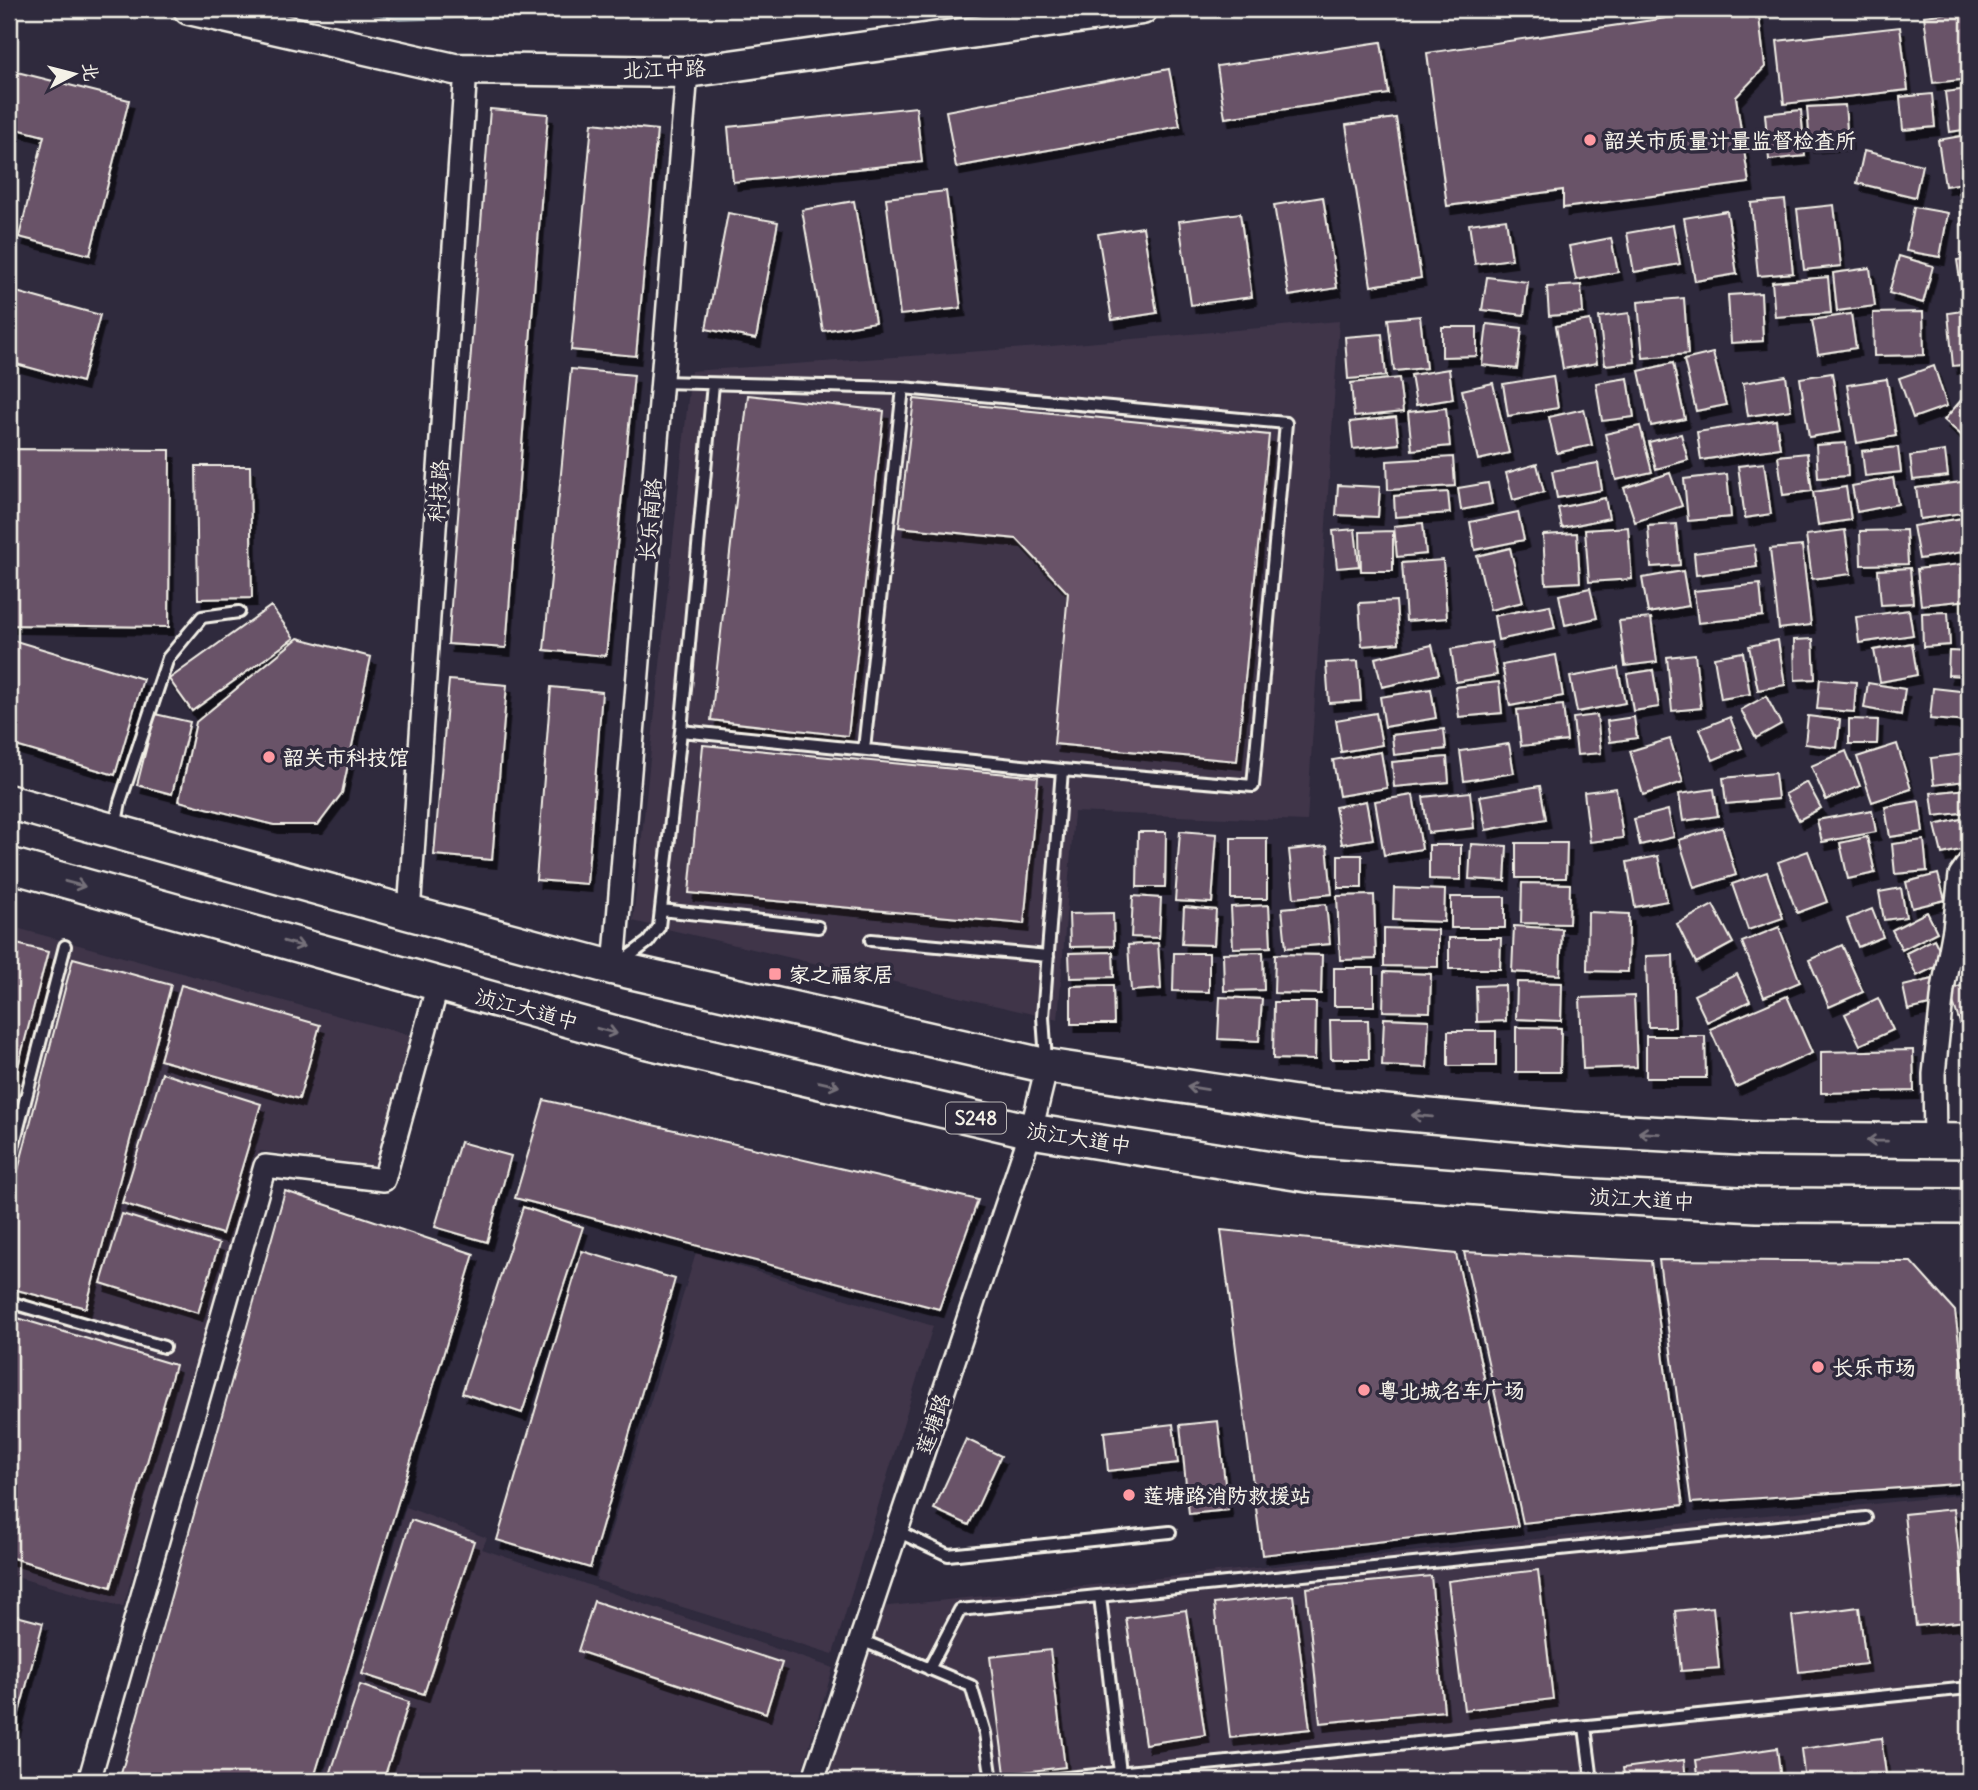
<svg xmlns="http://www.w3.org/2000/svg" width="1978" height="1790" viewBox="0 0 1978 1790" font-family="Delius,'LXGW WenKai TC',sans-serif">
<defs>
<filter id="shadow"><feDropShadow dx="4.5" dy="8" stdDeviation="0" flood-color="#0009"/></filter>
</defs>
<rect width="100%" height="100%" fill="#2f2a3d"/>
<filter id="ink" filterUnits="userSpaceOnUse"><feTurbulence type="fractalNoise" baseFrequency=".0143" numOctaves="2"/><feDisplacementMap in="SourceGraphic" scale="14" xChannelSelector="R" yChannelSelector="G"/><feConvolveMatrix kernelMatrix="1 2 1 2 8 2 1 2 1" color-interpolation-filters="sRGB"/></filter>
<g filter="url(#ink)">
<path fill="#40364a" d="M1339,321l-32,500 -233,-9 -16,208 -425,-99 58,-550 349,-24z
M9,926l403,110 -36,130 -116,-15 -137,456 -114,-32z
M696,1253l237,73 -100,328 -237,-74z
M1969,1494v287h-1142l53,-174z
M406,1507l81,31 -5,11 351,119 -34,113h-476z"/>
<path fill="#53677e" stroke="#939ea8" stroke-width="2" d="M355,9h353l-309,11z"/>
<path fill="#695368" stroke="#f4f1e8" stroke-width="2" filter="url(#shadow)" d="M1728,9h30l7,58 -29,30 13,86 -186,25v-18l-116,16 -20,-153z
M1969,11v68l-36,4 -9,-67z
M1900,27l8,63 -124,14 -7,-63z
M1381,42l8,52 -164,24 -8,-52z
M1169,69l11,57 -224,41 -10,-56z
M9,70l120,30 -39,155 -71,-18 25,-101 -35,-9z
M1969,89v40l-19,3 -5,-40z
M1932,94l3,33 -32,3 -3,-33z
M1845,105l3,37 -38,3 -3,-38z
M916,107l6,55 -189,20 -5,-55z
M490,109l58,5 -42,534 -58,-4z
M1801,110l4,46 -36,4 -4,-46z
M1396,118l25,160 -50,8 -25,-161z
M592,123l65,7 -21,226 -65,-6z
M1967,135l2,12v35l-24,4 -7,-46z
M1864,151l58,14 -7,32 -58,-14z
M1959,187h10v37l-7,1z
M946,191l15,117 -61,7 -14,-117z
M1323,197l14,91 -48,8 -15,-91z
M1785,200l8,73 -35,3 -7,-73z
M854,201l21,121 -52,9 -21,-121z
M1834,205l7,61 -37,4 -7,-61z
M1914,207l34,6 -8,44 -34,-6z
M1727,211l10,63 -42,7 -11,-63z
M728,213l50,9 -22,117 -50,-10z
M1240,213l12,84 -61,8 -12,-84z
M1506,219l6,40 -37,5 -6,-40z
M1673,225l7,39 -46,8 -7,-39z
M1143,227l14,86 -45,7 -14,-86z
M1611,238l7,34 -42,8 -7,-34z
M1899,256l34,10 -10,37 -34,-10z
M1969,258v41l-6,1 -6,-40z
M1870,268l5,38 -38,5 -4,-38z
M1487,277l41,5 -4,33 -42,-5z
M1828,277l3,36 -56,4 -3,-35z
M1581,285l2,28 -34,3 -2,-29z
M9,290l91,25 -18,67 -73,-20z
M1761,293l2,48 -32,2 -3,-48z
M1684,298l4,56 -45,4 -5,-56z
M1969,310v54l-16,2 -5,-53z
M1923,312l1,43 -50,1 -1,-43z
M1629,313l6,49 -30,3 -6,-48z
M1851,314l5,34 -38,6 -6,-34z
M1420,316l6,52 -32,3 -6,-52z
M1590,320l7,43 -34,6 -7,-43z
M1487,324l35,4 -5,41 -35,-4z
M1442,327h35v29l-35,1z
M1382,334l4,42 -38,3 -3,-42z
M1713,353l13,52 -30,6 -12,-51z
M1673,363l12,56 -34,7 -12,-55z
M1934,366l13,40 -34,12 -14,-40z
M571,369l63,6 -28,281 -62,-6z
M1449,369l4,30 -37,6 -5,-30z
M1832,373l9,59 -32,5 -9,-59z
M1553,376l5,32 -50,8 -5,-32z
M1786,376l5,34 -43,6 -5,-33z
M1399,378l4,34 -49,5 -3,-34z
M1628,378l6,39 -32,4 -6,-38z
M1887,379l9,57 -39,7 -10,-58z
M1493,383l16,70 -31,7 -16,-70z
M1969,391v51l-25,-22z
M748,395l136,16 -36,325 -137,-16z
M914,399l355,36 -32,326 -183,-17 14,-151 -51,-54 -118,-12z
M1446,408l4,38 -38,4 -4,-38z
M1584,409l8,36 -35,8 -8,-36z
M1396,417l3,27 -46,5 -3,-27z
M1776,420l4,28 -79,12 -4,-28z
M1640,426l12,46 -36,8 -11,-46z
M1681,434l7,26 -32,9 -7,-27z
M1846,443l2,33 -30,2 -2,-33z
M1898,447l3,25 -36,4 -3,-25z
M9,449l161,1 -1,177 -160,-2z
M1945,451l3,25 -35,4 -3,-24z
M1807,453l5,38 -29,4 -5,-39z
M1453,457l2,29 -67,4 -1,-29z
M1598,463l4,27 -45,8 -5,-27z
M1764,463l7,51 -26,4 -7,-52z
M1537,464l7,28 -31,8 -7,-27z
M196,466h54l2,132 -54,1z
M1670,473l12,33 -47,16 -11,-34z
M1727,474l4,43 -43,4 -4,-42z
M1893,478l5,26 -41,8 -5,-26z
M1969,481v31l-49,7 -4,-31z
M1488,483l4,21 -31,6 -3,-22z
M1338,485l42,2 -2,30 -42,-2z
M1846,487l5,33 -33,5 -5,-33z
M1448,492l2,21 -55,4 -1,-21z
M1605,498l4,20 -47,10 -4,-20z
M1518,512l6,28 -49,10 -5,-28z
M1969,517v34l-50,8 -6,-33z
M1423,523l3,31 -29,3 -3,-31z
M1676,524l4,41 -29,2 -3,-41z
M1628,527l4,52 -43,3 -4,-52z
M1355,529l4,37 -22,2 -4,-37z
M1845,530l6,44 -39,5 -6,-44z
M1906,530l2,34 -47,1 -1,-34z
M1393,531v40h-32l-1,-39z
M1577,533l3,49 -34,2 -3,-49z
M1754,545l3,22 -61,8 -2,-22z
M1802,546l9,79 -32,4 -9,-80z
M1510,548l13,54 -33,8 -13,-54z
M1443,560l4,58 -41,3 -4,-58z
M1969,563v37l-48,5 -4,-36z
M1910,568l3,35 -32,2 -3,-35z
M1683,571l6,35 -41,7 -6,-35z
M1760,584l3,32 -65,7 -4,-32z
M1590,588l7,30 -32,7 -6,-30z
M1396,601l3,42 -37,3 -3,-43z
M1550,605l5,23 -57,12 -4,-24z
M271,606l23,32 -102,73 -23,-32z
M1909,610l4,25 -54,8 -3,-26z
M1948,612l2,33 -27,2 -1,-34z
M1651,618l6,44 -32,4 -6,-45z
M298,638l73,19 -29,136 -24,32h-44l-95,-24 17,-79z
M9,639l134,40 -28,96 -106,-31z
M1813,639l2,40 -20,1 -1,-40z
M1778,640l7,45 -27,5 -9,-44z
M1491,642l6,33 -41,7 -5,-33z
M1912,643l5,32 -37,7 -6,-32z
M1432,645l7,29 -57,13 -7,-29z
M1949,651l20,1v24l-21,-1z
M1743,652l7,42 -29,5 -7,-42z
M1695,654l6,54 -29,3 -5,-54z
M1556,655l7,41 -53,10 -8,-41z
M1358,661l3,40 -32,2 -3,-40z
M1618,668l7,35 -48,9 -7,-35z
M1653,670l6,37 -26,4 -6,-37z
M1820,679l36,3 -2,30 -37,-3z
M449,680l58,5 -15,175 -58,-5z
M1499,682l3,31 -43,4 -4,-30z
M1868,683l37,6 -4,26 -37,-7z
M551,687l51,5 -15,192 -51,-4z
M1933,688l36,4v30l-39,-3z
M1431,689l5,29 -51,9 -5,-30z
M1766,696l15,28 -25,14 -15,-28z
M1563,705l4,36 -46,5 -4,-36z
M1376,713l6,32 -41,7 -5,-32z
M155,714l35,8 -18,72 -35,-9z
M1597,715l4,38 -24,2 -4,-37z
M1808,716l32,4 -3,28 -32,-4z
M1634,717l3,21 -27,4 -3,-21z
M1730,717l12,31 -29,12 -13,-31z
M1849,719l29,1 -1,24h-28z
M1444,729l2,20 -52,6 -2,-20z
M1670,739l13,43 -40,13 -13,-44z
M1509,744l5,29 -50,8 -4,-30z
M1897,744l14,45 -39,13 -15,-45z
M703,745l335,32 -14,147 -335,-31z
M1846,751l14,35 -34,14 -15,-34z
M1381,752l6,36 -48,8 -6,-36z
M1963,754l3,27 -32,4 -3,-27z
M1447,757l2,25 -55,5 -2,-25z
M1775,773l3,26 -52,5 -3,-26z
M1807,782l14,26 -22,12 -14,-26z
M1540,786l6,33 -60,11 -6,-34z
M1616,788l7,50 -33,4 -6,-50z
M1714,789l4,27 -35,5 -4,-27z
M1967,789l2,23 -35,4 -3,-23z
M1470,792l4,36 -46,5 -5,-36z
M1413,795l9,54 -38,6 -9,-54z
M1366,801l7,38 -31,5 -7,-37z
M1919,801l4,31 -33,5 -5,-30z
M1668,810l6,27 -34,8 -6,-26z
M1872,810l4,22 -54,10 -5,-22z
M1969,817v31l-27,6 -7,-29z
M1722,827l14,48 -42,13 -15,-48z
M1180,831l37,3 -5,69 -37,-2z
M1138,832h28l-1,55h-28z
M1867,837l8,36 -27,6 -8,-36z
M1231,838h36v61h-36z
M1924,840l3,31 -32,3 -3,-30z
M1516,843h51l-1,35h-50z
M1471,844l36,2 -2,35 -36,-2z
M1429,845h32v35l-32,-1z
M1327,846l5,48 -38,4 -5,-48z
M1808,851l19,51 -30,11 -19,-51z
M1338,855h24v33h-24z
M1658,856l9,45 -32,6 -8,-45z
M1767,872l16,46 -35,12 -16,-46z
M1938,874l7,26 -33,8 -6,-26z
M1522,883l48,1 -1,40 -48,-1z
M1394,888l51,2 -1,32 -51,-2z
M1901,888l5,29 -22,3 -5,-28z
M1374,895l2,64 -36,1 -3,-64z
M1133,896l28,2 -2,40 -28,-1z
M1451,897h54v31h-54z
M1326,904l4,40 -44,4 -4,-40z
M1269,905l2,42 -38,1 -2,-41z
M1713,905l20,38 -37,20 -19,-39z
M1184,907l32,3 -2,35 -32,-1z
M1872,909l11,28 -25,10 -11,-28z
M1588,912l41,2 -1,58 -41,-1z
M1927,912l10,20 -35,18 -10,-20z
M1113,913l1,33 -44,1 -1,-33z
M1514,926l48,3 -2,46 -48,-3z
M1779,927l21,55 -36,15 -22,-55z
M1384,928l54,2v37l-54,-1z
M1449,938h52l-1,31h-51z
M1934,939l11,23 -28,14 -11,-23z
M9,942l39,10 -39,149z
M1158,943l3,46 -30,2 -3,-46z
M1842,945l21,47 -34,15 -20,-47z
M1113,952l1,25 -44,1 -1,-25z
M1263,952l1,38 -40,1 -1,-38z
M1174,953h35v39l-36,-1z
M1275,954l47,1 -1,39 -47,-1z
M1673,955l2,72h-27l-2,-71z
M73,958l98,27 -85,323 -77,-20v-83z
M1334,968h40v38h-40z
M1384,972l47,2 -1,38 -47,-1z
M1737,974l13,27 -43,21 -13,-27z
M1933,979l5,24 -30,7 -5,-24z
M1517,982l45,1 -1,38 -45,-2z
M1969,983v60l-2,1 -18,-54z
M181,985l139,40 -21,74 -139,-39z
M1113,985l1,39h-43v-38z
M1505,985l1,36 -29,1 -1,-36z
M1634,996l3,71 -54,2 -3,-71z
M1787,996l25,57 -76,34 -26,-58z
M1220,997l42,2 -3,42 -41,-2z
M1878,998l15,32 -33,15 -15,-31z
M1274,1002h42l-1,58 -42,-1z
M1384,1018l45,2 -2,48 -45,-2z
M1330,1020h38l1,39h-38z
M1516,1027l45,1 -1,44h-44z
M1448,1031h48v35h-48z
M1646,1036h59l1,42h-60z
M1913,1050l1,41 -93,2v-41z
M162,1073l99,31 -39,130 -100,-31z
M544,1100l434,100 -39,109 -424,-111z
M460,1142l51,14 -24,86 -52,-15z
M285,1191l189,63 -161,527h-194z
M523,1207l60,20 -61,186 -60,-20z
M122,1214l97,30 -21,69 -97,-30z
M1221,1230l235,24 62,272 -256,29z
M582,1251l93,28 -85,289 -93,-28z
M1464,1252l187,9 32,244 -160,18z
M1659,1260l252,2 44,49 14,112v60l-278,20z
M11,1316l164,49 -64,222 -102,-30v-234z
M1218,1421l10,89 -39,4 -9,-89z
M1173,1424l5,39 -70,8 -4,-39z
M966,1439l35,17 -32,69 -35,-16z
M1954,1509l12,112 -50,5 -12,-112z
M411,1520l63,21 -50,153 -62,-20z
M1538,1570l15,129 -89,11 -16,-129z
M1431,1576l13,135 -124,12 -14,-135z
M1293,1595l17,134 -80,9 -16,-134z
M594,1601l188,62 -16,50 -188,-62z
M1713,1607l6,61 -38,3 -6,-60z
M1859,1607l7,57 -67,8 -7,-56z
M1186,1610l19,125 -60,9 -19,-126z
M9,1614l34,9 -34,128z
M1050,1650l15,117 -60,7 -15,-117z
M360,1685l49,17 -26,79h-55z
M1881,1738l6,43h-82l-4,-32z
M1777,1748l4,33h-82l-3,-21z
M1684,1760l2,21h-61l-2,-13z"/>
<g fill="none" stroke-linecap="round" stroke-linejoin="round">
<g stroke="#f4f1e8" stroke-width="16">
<path id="lane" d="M661,382l242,6 383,35 -33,363 -191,-16 -19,247 3,43
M681,731l381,39
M864,749l39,-361
M115,828l5,-26 48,-144 34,-41 37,-5
M661,910l157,17
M871,940l177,16
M620,963l28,-21 11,-15 22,-196 32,-347
M9,1163l56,-217
M9,1302l155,45
M897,1531l51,24 222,-23
M1100,1596l20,177
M861,1640l110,46 14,47 7,48
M929,1669l31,-59 906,-92
M1585,1727l7,54
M1036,1781l933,-93"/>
</g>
<g stroke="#f4f1e8" stroke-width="26">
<path id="street" d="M409,913l57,-844
M614,968l73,-896
M1935,1141l-1,-67 9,-85 11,-60 6,-54 9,-13
M89,1781l176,-615 119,14 54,-196
M813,1781l218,-650 16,-65"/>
</g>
<g stroke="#f4f1e8" stroke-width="35">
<path id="secondary" d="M189,9l265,60 233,3 455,-63"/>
</g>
<g stroke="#f4f1e8" stroke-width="38">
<path id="primary" d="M9,802l400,111 205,55 433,98 262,39 263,24 187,10 210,2
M9,865l639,177 383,89 277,44 267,20 182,10 212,1"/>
</g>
<use href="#lane" stroke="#2f2a3d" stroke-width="10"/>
<use href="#street" stroke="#2f2a3d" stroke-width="21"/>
<use href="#secondary" stroke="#2f2a3d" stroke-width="30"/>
<use href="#primary" stroke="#2f2a3d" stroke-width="33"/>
</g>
<defs><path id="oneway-shaft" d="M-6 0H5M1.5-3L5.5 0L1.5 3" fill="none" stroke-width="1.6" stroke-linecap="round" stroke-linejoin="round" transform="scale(1.75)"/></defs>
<g stroke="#747079">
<use href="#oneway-shaft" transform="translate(75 884) rotate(15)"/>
<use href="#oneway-shaft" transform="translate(294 944) rotate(15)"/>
<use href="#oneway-shaft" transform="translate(607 1031) rotate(15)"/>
<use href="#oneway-shaft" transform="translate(829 1084) rotate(13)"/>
<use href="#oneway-shaft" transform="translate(1197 1088) rotate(-171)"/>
<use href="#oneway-shaft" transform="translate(1422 1116) rotate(-175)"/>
<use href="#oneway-shaft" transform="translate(1649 1133) rotate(-177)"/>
<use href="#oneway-shaft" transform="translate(1877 1141) rotate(-179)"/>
</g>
</g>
<g fill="#ff9aa2" stroke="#2f2a3d" stroke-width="2.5">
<circle cx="1590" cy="140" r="7"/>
<circle cx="269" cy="757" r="7"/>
<rect x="768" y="967" width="14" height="14" rx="3.5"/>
<circle cx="1818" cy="1367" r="7"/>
<circle cx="1364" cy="1390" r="7"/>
<circle cx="1129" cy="1495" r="7"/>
</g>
<g text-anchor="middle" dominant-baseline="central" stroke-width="7" stroke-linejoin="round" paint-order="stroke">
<rect fill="#2f2a3d" stroke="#b9b5b5" stroke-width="2" x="946" y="1102.5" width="60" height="31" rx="5"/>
<g font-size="19" font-weight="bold" fill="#f4f1e8">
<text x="976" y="1118">S248</text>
</g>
<g font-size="21" fill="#f4f1e8" stroke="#2f2a3d">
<text transform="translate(664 69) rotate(-2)">北江中路</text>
<text transform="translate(438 491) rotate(-86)">科技路</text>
<text transform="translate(650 520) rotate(-85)">长乐南路</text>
<text transform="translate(527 1009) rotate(15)">浈江大道中</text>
<text transform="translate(1079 1138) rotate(9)">浈江大道中</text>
<text transform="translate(1642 1199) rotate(3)">浈江大道中</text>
<text transform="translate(933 1424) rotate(-71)">莲塘路</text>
</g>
<g font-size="21" font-weight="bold" fill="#f4f1e8" stroke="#2f2a3d" text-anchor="start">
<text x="1604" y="140">韶关市质量计量监督检查所</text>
<text x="283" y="757">韶关市科技馆</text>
<text x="789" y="974">家之福家居</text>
<text x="1832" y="1367">长乐市场</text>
<text x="1378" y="1390">粤北城名车广场</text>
<text x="1143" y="1495">莲塘路消防救援站</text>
</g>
</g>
<rect width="1978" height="1790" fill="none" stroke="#2f2a3d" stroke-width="35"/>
<rect x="18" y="18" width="1943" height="1755" fill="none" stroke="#f4f1e8" stroke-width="2.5" filter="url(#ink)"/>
<g transform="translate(74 74) rotate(83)" stroke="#2f2a3d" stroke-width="5" paint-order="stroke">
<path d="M0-5L12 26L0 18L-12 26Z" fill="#f4f1e8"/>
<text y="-10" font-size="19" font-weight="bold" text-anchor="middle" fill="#f4f1e8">北</text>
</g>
</svg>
